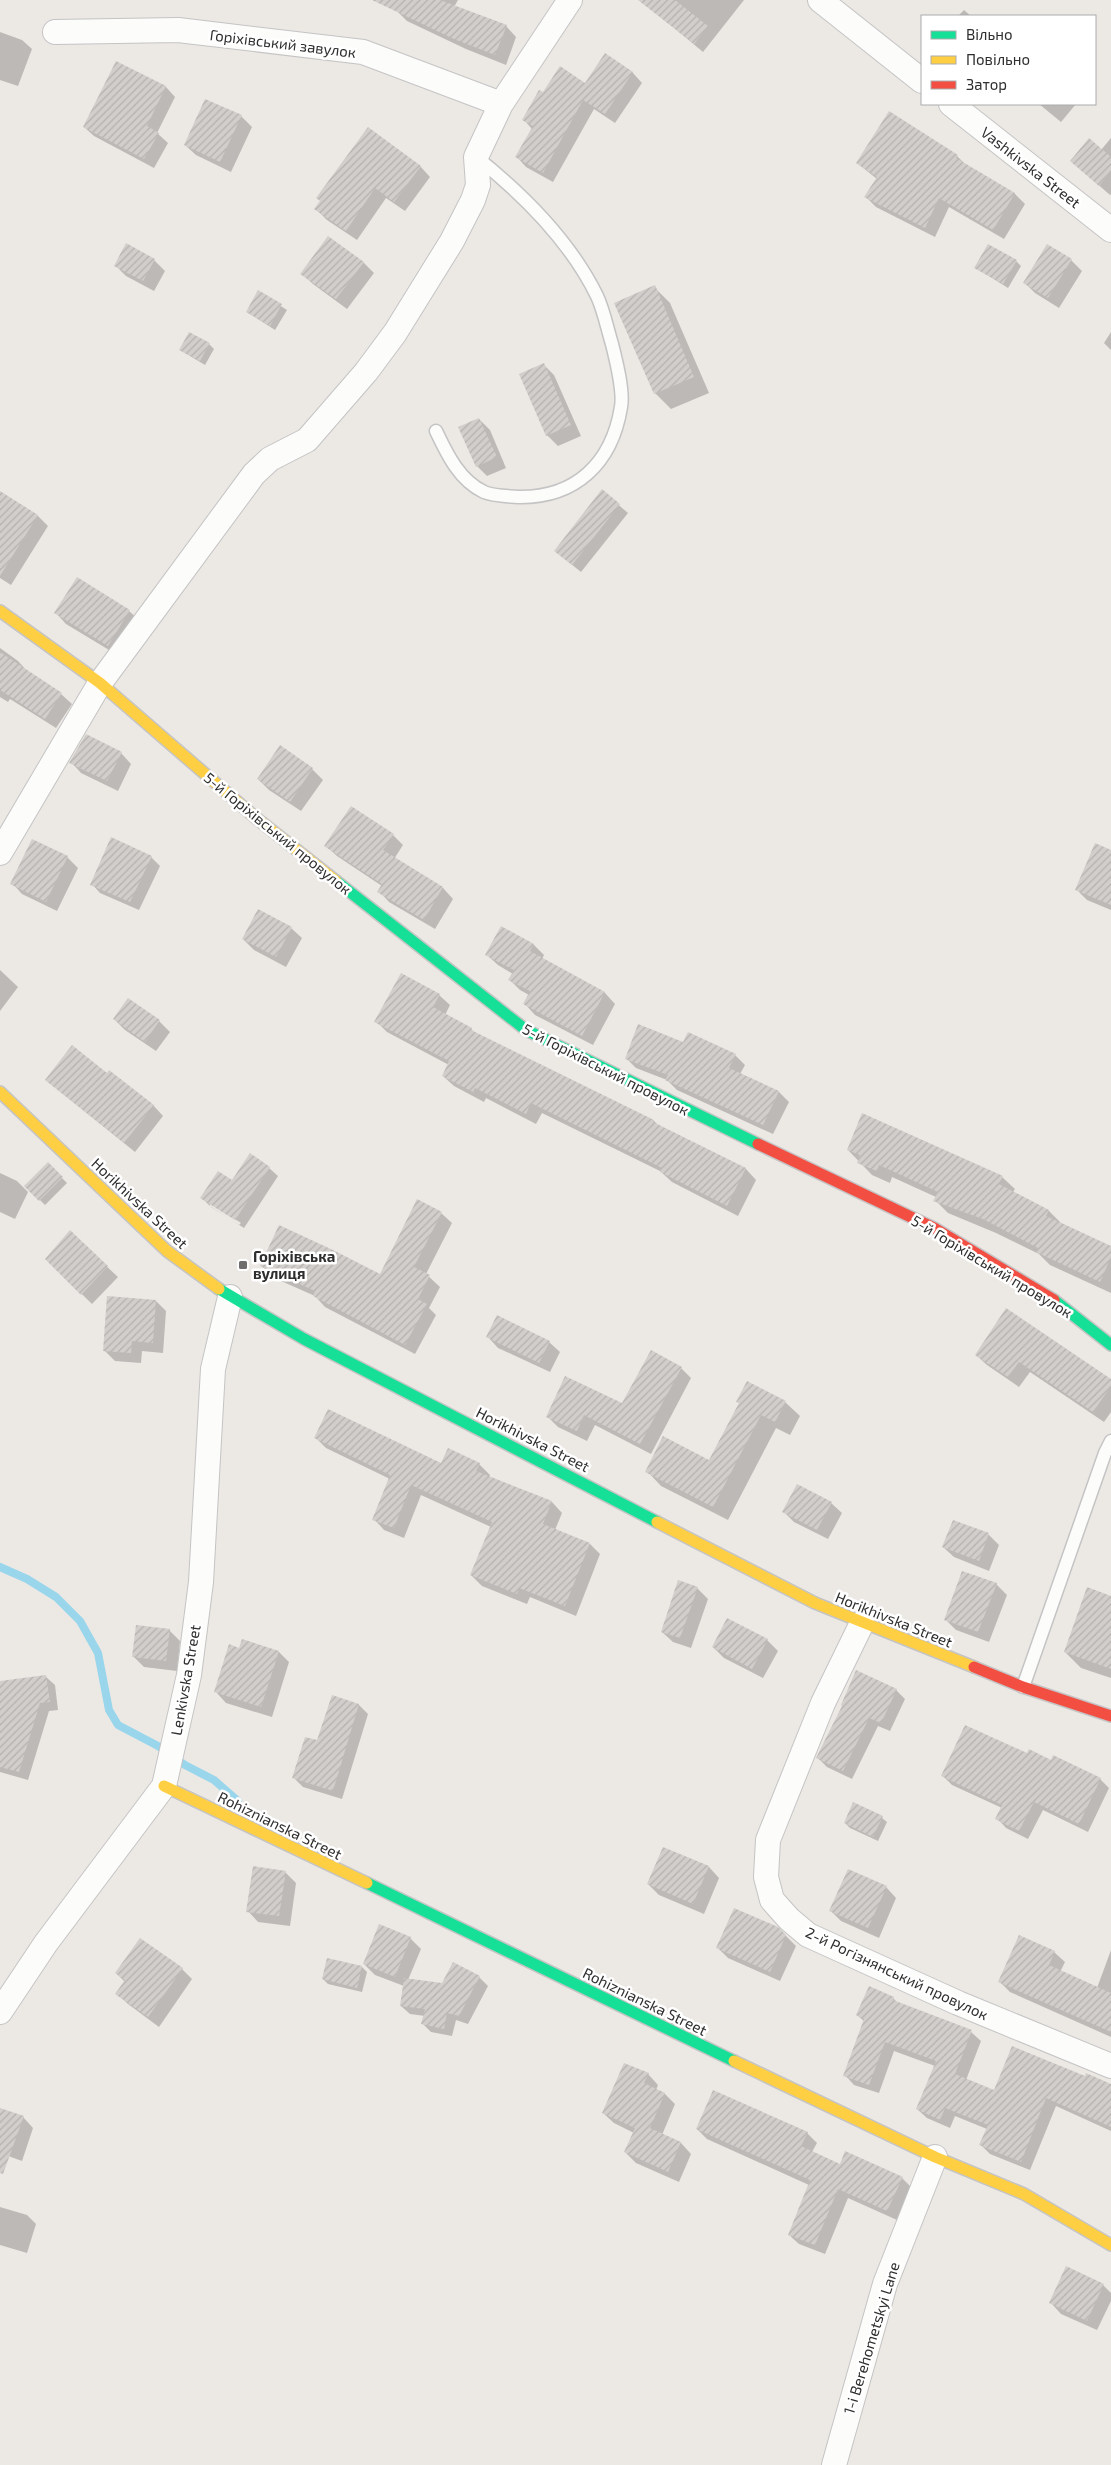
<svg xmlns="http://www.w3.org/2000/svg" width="1111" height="2465" viewBox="0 0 1111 2465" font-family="'Exo 2',sans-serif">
<defs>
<pattern id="building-hatch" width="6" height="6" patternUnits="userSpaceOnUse" patternTransform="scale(1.25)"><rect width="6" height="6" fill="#d1cecb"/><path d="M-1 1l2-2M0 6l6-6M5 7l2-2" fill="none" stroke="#b4b1af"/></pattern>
</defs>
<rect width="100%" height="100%" fill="#ece8e4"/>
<path fill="#0003" fill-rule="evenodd" d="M402,0h56l-4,7 52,19 10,11 -10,28 -40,-16 -59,-28 -10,-10z
M654,0h90l-41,52 -54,-45z
M964,10l7,6h-13z
M0,32l22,8 10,9 -14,37 -18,-6z
M605,55l28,18 9,10 -27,40 -21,-14 -41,73 -27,-15 -9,-10 15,-28 -8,-9 19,-26 42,-9z
M117,63l49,24 9,10 -18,36 11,10 -14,25 -60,-32 -10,-9z
M206,100l35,16 11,11 -21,45 -35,-17 -11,-10z
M1039,104h37l-15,18z
M1111,138v56l-1,1 -39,-34 30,-11z
M957,156l10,10 48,28 10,10 -21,35 -55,-32 -14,30 -59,-30 -10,-10 11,-18 -20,-16z
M420,166l10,11 -25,34 -19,-13 -29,42 -30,-20 -11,-11z
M328,237l36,26 10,10 -27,36 -34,-25 -11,-10z
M1047,246l24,14 11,11 -23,37 -24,-15 -11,-11z
M154,260l11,11 -11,20 -28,-15 -10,-10z
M1016,261l5,5 -13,22 -32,-20z
M654,287l16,16 39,90 -38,16 -16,-16z
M259,292l28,18 -12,20 -28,-18z
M1111,332v18l-7,-7z
M209,344l5,5 -9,16 -25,-15z
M543,364l11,11 27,61 -23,10 -11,-11z
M479,419l11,11 16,38 -19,8 -10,-10z
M602,491l26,22 -47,59 -26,-21z
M0,492l38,24 10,10 -37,59 -11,-7z
M129,611l11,10 -21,35 -53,-32 -10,-11z
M0,648l18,13 10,11 33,22 11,10 -16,24 -46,-29 -2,3 -8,-5z
M280,747l32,22 11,11 -22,31 -32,-21 -11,-11z
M121,753l10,11 -13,27 -37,-18 -10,-11z
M393,835l10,10 -9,14 49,29 10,11 -18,30 -46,-27 -10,-11 3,-5 -45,-30 -11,-10z
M1111,852v58l-24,-10 -10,-10z
M67,857l11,11 -21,43 -35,-17 -10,-11z
M151,857l9,9 -21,44 -39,-17 -8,-9z
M291,928l11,10 -16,29 -32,-17 -11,-11z
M534,945l10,10 -2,4 63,34 10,11 -22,41 -58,-30 -10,-11 4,-9 -9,-5 -10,-10 3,-6 -15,-9 -11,-10z
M0,970l18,17 -18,24z
M439,995l11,10 -5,10 26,14 5,5 178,87 4,4 88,44 10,11 -18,36 -66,-34 -12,-11 -118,-58 -6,11 -50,-26 -2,4 -30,-16 -11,-10 6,-11 -62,-33 -11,-11z
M114,1019l45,2 11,11 -14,19 -31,-21z
M684,1043l51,12 10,10 -5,9 39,18 10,10 -16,32 -96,-44 -10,-10 -31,-12 -10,-10z
M108,1075l45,30 10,11 -28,36 -89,-72z
M848,1150l154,27 13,12 -2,3 36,19 12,12 50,24v46l-61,-28 -11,-11 -43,-21 -48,-20 -13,-13 1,-3 -44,-20 -2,6 -18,-8z
M48,1164l19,19 -22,22 -19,-19z
M269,1168l9,8 -34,52 -33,-21 -9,-9 30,-16zM210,1203l31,20 -2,2 -29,-19z
M0,1173l17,8 11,11 -13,27 -15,-7z
M441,1213l11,10 -26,51 14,13 -11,21 7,7 -21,39 -90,-47 -10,-11 -43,-19 -10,-11 118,10z
M70,1232l48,45 -26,27 -46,-45z
M156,1301l10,10 -3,42 -21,-2 -1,12 -26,-2 -11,-11z
M1006,1311l105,69v32l-7,10 -74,-50 -11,15 -32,-22 -11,-10z
M488,1337l61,5 11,10 -10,20 -52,-24z
M681,1368l10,10 -40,76 -56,-29 -8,16 -29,-14 -11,-11 76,-12z
M785,1402l15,14 -10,19 -14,-7 -48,92 -67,-34 -14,-15 62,-9 31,-58z
M316,1438l126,27 37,-1 11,11 -1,2 63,25 10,11 -7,17 35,14 10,10 -24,62 -46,-19 -3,7 -45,-18 -11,-11 20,-48 -70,-32 -17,43 -20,-8 -10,-11 16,-40 -64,-31z
M831,1503l11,10 -14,26 -34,-17 -10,-10z
M954,1521l35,14 10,10 -10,26 -35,-14 -11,-10z
M996,1584l11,11 -18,47 -33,-12 -11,-11z
M697,1588l11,11 -17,49 -18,-6 -11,-10z
M1111,1597v81l-30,-10 -16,-16z
M169,1630l11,11 -3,30 -33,-4 -11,-11z
M767,1640l11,11 -15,27 -39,-20 -11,-11z
M240,1649l39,3 10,10 -17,55 -46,-14 -10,-11z
M46,1677l9,8 3,25 -9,1 -21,69 -28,-8v-90z
M896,1690l9,9 -15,32 -12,-5 -26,53 -25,-12 -9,-9 26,-52z
M333,1696l26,9 9,9 -26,85 -39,-12 -9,-9 24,-36z
M1027,1755l73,24 9,9 -21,44 -45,-22 -15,29 -22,-11 -9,-10 5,-10 -50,-23 -9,-9z
M854,1804l28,14 5,4 -9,19 -28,-13 -5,-5z
M664,1848l45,19 10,11 -15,36 -45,-19 -11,-11z
M285,1872l11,11 -6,43 -32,-4 -10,-11z
M886,1887l10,11 -17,40 -38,-17 -10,-10z
M786,1936l10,10 -16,35 -52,-23 -11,-11z
M410,1938l11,11 -13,31 35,5 36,-8 9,9 -20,38 -12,-4 -4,16 -21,-4 -8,-8 2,-8 -15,-2 -9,-8 3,-20 -29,-11 -11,-11z
M1111,1950v87l-101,-45 -10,-10 54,-30 11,10 -5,10 37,16z
M362,1967l5,5 -5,20 -34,-8 -5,-5z
M182,1969l10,10 -33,48 -31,-23 -11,-10 8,-12 -9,-9z
M893,1998l5,5 73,29 10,9 -15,39 28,12 92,-14 25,8v45l-55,-25 -26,64 -40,-16 -9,-9 6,-16 -32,-13 -5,12 -23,-10 -10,-9 18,-43 -41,-15 -15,42 -25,-8 -9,-10 20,-53 -8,-7z
M648,2074l10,11 -2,5 9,4 10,10 -13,31 19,8 10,11 -12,28 -43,-19 -11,-11 9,-19 -20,-10 -11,-10z
M0,2109l23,8 10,11 -11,33 -22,-8z
M697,2129l110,4 10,10 -5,9 28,13 62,13 10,10 -15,32 -49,-22 -23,56 -26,-10 -10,-9 20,-50 -102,-46z
M0,2207l27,8 9,9 -9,29 -27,-8z
M1103,2285l8,8v8l-14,29 -36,-16 -10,-11z"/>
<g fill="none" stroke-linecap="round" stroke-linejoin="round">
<path stroke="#99d6ec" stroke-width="8" d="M0,1567l27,12 29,18 24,24 18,32 11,57 9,15 40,21 27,19 29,15 24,21"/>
</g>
<path fill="url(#building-hatch)" d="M372,0h68l67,25 -12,30 -41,-16z
M638,0h37l33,26 -14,18z
M605,53l28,19 -28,42 -22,-14 -40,73 -28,-16 18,-31 -11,-6 17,-30 4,2 17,-26 25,17z
M116,61l50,25 -19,40 12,7 -15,26 -61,-32z
M205,99l37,16 -22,47 -36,-17z
M889,111l69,44 -2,3 59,35 -22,37 -54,-32 -14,30 -61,-31 13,-20 -21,-14z
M368,127l53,39 -27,36 -19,-14 -29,43 -32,-22 6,-8 -4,-3z
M1089,138l22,19v14l-12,15 -29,-25z
M328,236l36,26 -28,37 -36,-25z
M126,243l29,16 -12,22 -29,-15z
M988,244l29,16 -14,24 -29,-16z
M1047,244l25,15 -24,39 -25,-15z
M655,285l39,92 -40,17 -40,-91z
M258,290l24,14 -12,22 -24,-14z
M189,332l21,11 -10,18 -21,-11z
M544,363l27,62 -25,11 -27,-62z
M479,418l18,39 -21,10 -18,-40z
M602,489l18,15 -48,61 -18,-14z
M0,491l38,24 -38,61z
M77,577l53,33 -22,36 -54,-33z
M0,652l62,41 -17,26 -45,-29z
M86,734l36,18 -15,29 -38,-18z
M280,745l33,23 -23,34 -33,-23z
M351,806l43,28 -11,16 60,37 -19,33 -47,-28 5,-8 -58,-38z
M111,837l41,19 -22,46 -40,-17z
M32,839l36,17 -22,46 -36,-18z
M1095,843l16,7v55l-36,-15z
M258,909l34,18 -16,30 -34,-18z
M501,926l33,18 -4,7 75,41 -23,44 -59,-32 7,-13 -22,-11 6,-10 -29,-15z
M401,973l39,21 -7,13 39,21 -1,2 183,90 -1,2 93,46 -19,38 -67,-34 2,-4 -131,-65 -5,11 -51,-26 -2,4 -31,-16 7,-15 -75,-39z
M128,998l32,22 -15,22 -32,-23z
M638,1024l45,18 5,-10 48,22 -7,14 50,23 -16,34 -98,-45 3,-5 -43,-16z
M72,1045l35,28 2,-3 45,35 -30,38 -79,-63z
M862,1113l141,63 -4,8 50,26 -3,6 65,30v11l-11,25 -64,-30 2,-4 -55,-29 -50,-18 5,-9 -59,-27 -2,6 -20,-8 3,-8 -13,-5z
M250,1153l20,14 -35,53 -35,-22 18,-27 14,9z
M48,1162l15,15 -24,24 -15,-15z
M417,1199l25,13 -28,55 16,8 -12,24 9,5 -22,41 -92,-49 2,-5 -55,-25 19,-41 54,25 47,24z
M70,1230l38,36 -27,29 -36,-36z
M107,1296l49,4 -3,43 -21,-2 -1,12 -28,-2z
M1006,1308l105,71v7l-18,26 -74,-50 -11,15 -33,-22z
M497,1315l53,26 -11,22 -53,-26z
M651,1350l31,17 -42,77 -56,-29 -7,16 -31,-14 19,-41 57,27z
M747,1381l39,20 -11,21 -14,-7 -48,92 -68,-35 18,-36 46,24 30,-57 -3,-1z
M328,1409l113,54 7,-15 32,15 -4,8 76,30 -9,23 47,19 -25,63 -46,-18 -2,6 -47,-19 22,-53 -81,-37 -17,43 -22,-8 18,-45 -76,-37z
M797,1484l35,18 -15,28 -35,-18z
M953,1520l36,13 -10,28 -37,-14z
M962,1571l35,12 -19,49 -34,-12z
M678,1580l20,7 -18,51 -19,-6z
M1087,1587l24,9v73l-47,-17z
M727,1618l41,21 -16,30 -40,-22z
M136,1625l34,4 -4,32 -34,-4z
M242,1639l37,12 -18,56 -47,-15 15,-48 10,4z
M856,1670l41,19 -16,34 -12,-5 -26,53 -27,-13 26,-52 -1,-1z
M46,1675l4,27 -10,1 -21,69 -19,-5v-86z
M332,1695l27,9 -26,87 -41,-13 13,-41 12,3z
M965,1725l62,28 2,-4 22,11 2,-5 48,23 -22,46 -45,-22 -15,29 -24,-12 7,-14 -61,-29z
M853,1802l30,14 -10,21 -29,-14z
M663,1847l46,19 -16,38 -46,-20z
M253,1866l33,5 -7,45 -33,-4z
M848,1869l39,17 -19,42 -39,-17z
M734,1908l44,19 8,8 -16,37 -54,-24z
M379,1924l32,13 -16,40 -32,-13z
M1019,1935l36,16 -6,14 62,28v39l-113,-50z
M140,1938l43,30 -35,49 -33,-23 10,-14 -10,-7z
M327,1958l35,8 -5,22 -35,-9z
M453,1962l27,14 -21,40 -12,-3 -3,16 -23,-5 4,-15 -25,-3 4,-28 38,5z
M869,1986l25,11 -1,3 79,30 -17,44 39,16 18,-44 73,30 1,-3 25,11v43l-65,-29 -25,64 -42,-17 9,-20 -43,-17 -5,12 -24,-11 20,-48 -51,-19 -16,43 -26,-9 21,-57 -8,-4z
M624,2063l25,10 -5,10 21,10 -15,35 31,14 -13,30 -44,-20 11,-24 -33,-15z
M713,2090l95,42 -7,14 39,18 5,-13 58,26 -16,34 -49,-22 -23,56 -27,-10 22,-55 -114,-51z
M0,2108l24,8 -21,58 -3,-1z
M1066,2266l38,18 -17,37 -38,-18z"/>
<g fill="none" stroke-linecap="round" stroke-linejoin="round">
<g stroke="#c5c4c5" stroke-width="15">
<path id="lane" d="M436,431c11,23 23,49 48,61 9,4 24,4 34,5 58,1 94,-34 103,-90 3,-16 -5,-47 -9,-63 -5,-16 -8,-33 -15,-48 -27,-55 -73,-101 -121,-139
M1023,1687l82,-234 6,-12"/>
</g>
<g stroke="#c5c4c5" stroke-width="26">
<path id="street" d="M820,0l102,81
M55,32l123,-2 185,22 138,52
M951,104l160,126
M0,853l100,-170 154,-209 16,-15 37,-19 59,-68 29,-39 57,-92 21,-41 5,-15 -2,-28 25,-53 69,-104
M862,1623l-39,80 -55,137 -2,37 6,23 17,19 19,16 150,68 153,63
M0,2012l46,-69 118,-157 25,-111 12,-93 12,-213 17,-72
M834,2465l51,-181 50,-127"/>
</g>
<g stroke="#c5c4c5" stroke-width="14">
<path id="fast" d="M336,881l190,149 232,114
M219,1289l85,50 353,183
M1054,1300l57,45
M367,1883l367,178"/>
</g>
<g stroke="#c5c4c5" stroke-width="14">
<path id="slow" d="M0,611l100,72 156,135 80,63
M0,1092l167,159 52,38
M657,1522l158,81 159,64
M164,1786l203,97
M734,2061l201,96 89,37 87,51"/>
</g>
<g stroke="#c5c4c5" stroke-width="14">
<path id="jam" d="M758,1144l176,84 120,72
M974,1667l49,20 88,29"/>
</g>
<use href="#lane" stroke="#fcfcfb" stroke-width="12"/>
<use href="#street" stroke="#fcfcfb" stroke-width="24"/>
<use href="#fast" stroke="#16e098" stroke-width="11"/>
<use href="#slow" stroke="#ffcf43" stroke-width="11"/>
<use href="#jam" stroke="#f24e42" stroke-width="11"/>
</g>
<rect fill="#706f6e" stroke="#fff" stroke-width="2" x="238" y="1260" width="10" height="10" rx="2.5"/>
<g text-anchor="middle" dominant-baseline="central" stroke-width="5" stroke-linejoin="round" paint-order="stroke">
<g font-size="15" fill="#2e2e2e" stroke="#fff">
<text transform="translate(283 43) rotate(7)">Горіхівський завулок</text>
<text transform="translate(1031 167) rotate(38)">Vashkivska Street</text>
<text transform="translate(278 833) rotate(39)">5-й Горіхівський провулок</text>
<text transform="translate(606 1069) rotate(27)">5-й Горіхівський провулок</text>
<text transform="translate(140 1203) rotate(43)">Horikhivska Street</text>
<text transform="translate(992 1266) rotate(31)">5-й Горіхівський провулок</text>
<text transform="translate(533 1439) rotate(27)">Horikhivska Street</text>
<text transform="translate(894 1619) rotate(22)">Horikhivska Street</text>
<text transform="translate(185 1680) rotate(-80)">Lenkivska Street</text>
<text transform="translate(280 1825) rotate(26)">Rohiznianska Street</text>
<text transform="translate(897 1973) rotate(25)">2-й Рогізнянський провулок</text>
<text transform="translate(645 2001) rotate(26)">Rohiznianska Street</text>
<text transform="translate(871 2338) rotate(-73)">1-i Berehometskyi Lane</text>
</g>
<g font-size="15" font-weight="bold" fill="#2e2e2e" stroke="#fff" text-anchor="start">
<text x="253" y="1256">Горіхівська<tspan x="253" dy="17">вулиця</tspan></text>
</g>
</g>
<rect x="921" y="15" width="175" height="90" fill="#ffffff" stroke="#ababab"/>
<rect x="931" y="31" width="25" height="8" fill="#16e098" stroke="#ababab"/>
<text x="966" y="40" font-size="15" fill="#2e2e2e">Вільно</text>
<rect x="931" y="56" width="25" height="8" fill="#ffcf43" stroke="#ababab"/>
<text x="966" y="65" font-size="15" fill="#2e2e2e">Повільно</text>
<rect x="931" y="81" width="25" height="8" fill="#f24e42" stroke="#ababab"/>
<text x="966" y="90" font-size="15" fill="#2e2e2e">Затор</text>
</svg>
